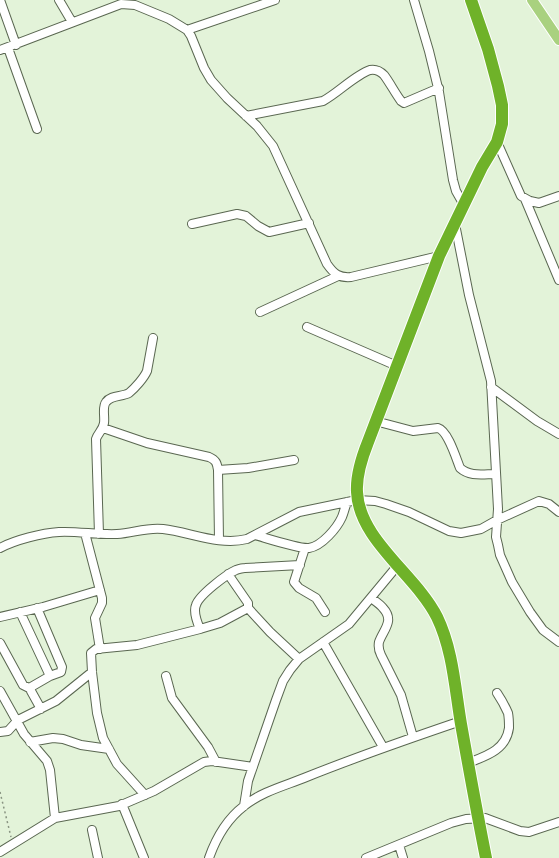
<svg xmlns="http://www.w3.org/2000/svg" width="559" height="858" viewBox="0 0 559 858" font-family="'Sofia Sans Condensed',sans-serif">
<rect width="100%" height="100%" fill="#e3f3d9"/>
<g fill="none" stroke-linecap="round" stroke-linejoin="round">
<g stroke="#5a6751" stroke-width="10">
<path id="minor" d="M0,0l16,45
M59,0l13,22
M414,0l15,51 10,41 14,88 3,11 8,14
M187,30l88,-30
M8,48l29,81
M0,50l121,-46 14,1 34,14 18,11 4,6 13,32 7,12 16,18 30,28 16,20 54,118c7,10 12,14 24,13l88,-21
M246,116l77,-15c15,-8 32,-26 47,-31 5,-1 10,1 14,5 6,8 11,18 17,26l3,2 35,-15
M497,142l24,54 9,5 9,2 20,-7
M525,199l34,81
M192,224l45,-10 9,2 12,10 11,6 40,-9
M455,224l14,71 22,86 7,128 -2,28 2,8 2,10 12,27 18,30 13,18 16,12
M260,312l78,-36
M307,327l90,39
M491,387l46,34 22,13
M375,421l38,10 25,-3c10,3 18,30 22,40 10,9 23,6 36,6
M103,428l44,15 62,14c7,3 8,6 9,13l1,70
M218,470l30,-2 46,-8
M85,533l17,65v5l-7,15 5,31
M99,534l-3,-95c2,-6 7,-9 8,-16 1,-7 -2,-16 2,-21 5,-7 16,-5 23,-9 6,-5 15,-15 18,-22l6,-33
M255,535c11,3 44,14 54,13 13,-2 28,-20 33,-31 2,-5 3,-10 5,-15
M0,548c15,-8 42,-15 59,-16 19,-1 39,3 58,2 16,-1 30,-7 46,-5 27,3 56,17 84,10l52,-27 58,-12 18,1 11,3 23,8 40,19 12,2 20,-4 16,-9 42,-19 10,3 10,8
M305,548l-11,34 5,6 17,10 9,14
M371,598c4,3 9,6 12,10 12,13 0,22 -4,34 -1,5 0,9 2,13l20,40 12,42
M37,608l25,59 -1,5 -11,4
M248,608l22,24 29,27
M20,612l30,64 -19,11v4l10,18
M0,617l43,-10 57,-17
M200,629l20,-6 28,-15v-5l-20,-29
M323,642l60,105
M0,643l23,42 8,4
M166,676l6,22 36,49 8,15
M0,691l24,43 23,27 3,9 5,48
M0,732l8,-1 10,-11 38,-19 36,-29
M30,742l23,-4 10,1 18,6 28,4
M468,763c18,-7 38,-13 41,-35 0,-5 0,-10 -1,-15 -3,-7 -7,-14 -11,-20
M145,795l-28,-31 -14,-26 -6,-25 -5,-41 -1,-19 5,-4 41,-4 63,-16c-3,-7 -7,-17 -4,-24 3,-10 31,-31 40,-35 3,-1 6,-2 9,-2l55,-3
M122,804l22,54
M244,806l4,-25 28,-81 7,-19 7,-11 9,-11 50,-35 49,-59
M92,830l6,28
M399,845l4,13
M0,852l55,-34 64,-12 35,-15 50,-29 8,-1 41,6
M209,858c7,-20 18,-39 35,-52 17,-14 40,-20 60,-28 52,-21 104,-39 157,-57
M366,858l85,-35 15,-4 19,-1 35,13 9,1 30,-10"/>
</g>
<g stroke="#fff" stroke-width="12">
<path id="major" d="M532,0l27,40"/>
</g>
<g stroke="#fff" stroke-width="14">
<path id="highway" d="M471,0l17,49 10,37 4,19v19l-5,18 -15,25 -43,89 -71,186c-6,15 -12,33 -11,50 2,48 59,83 80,125 16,33 18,72 24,107 8,45 16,89 25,134"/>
</g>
<path stroke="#889381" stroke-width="1.5" stroke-dasharray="2 3" stroke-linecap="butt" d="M0,792l11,45"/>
<use href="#minor" stroke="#fff" stroke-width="8"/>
<use href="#major" stroke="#a9d17f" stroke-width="10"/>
<use href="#highway" stroke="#6fb229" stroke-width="12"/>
</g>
</svg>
